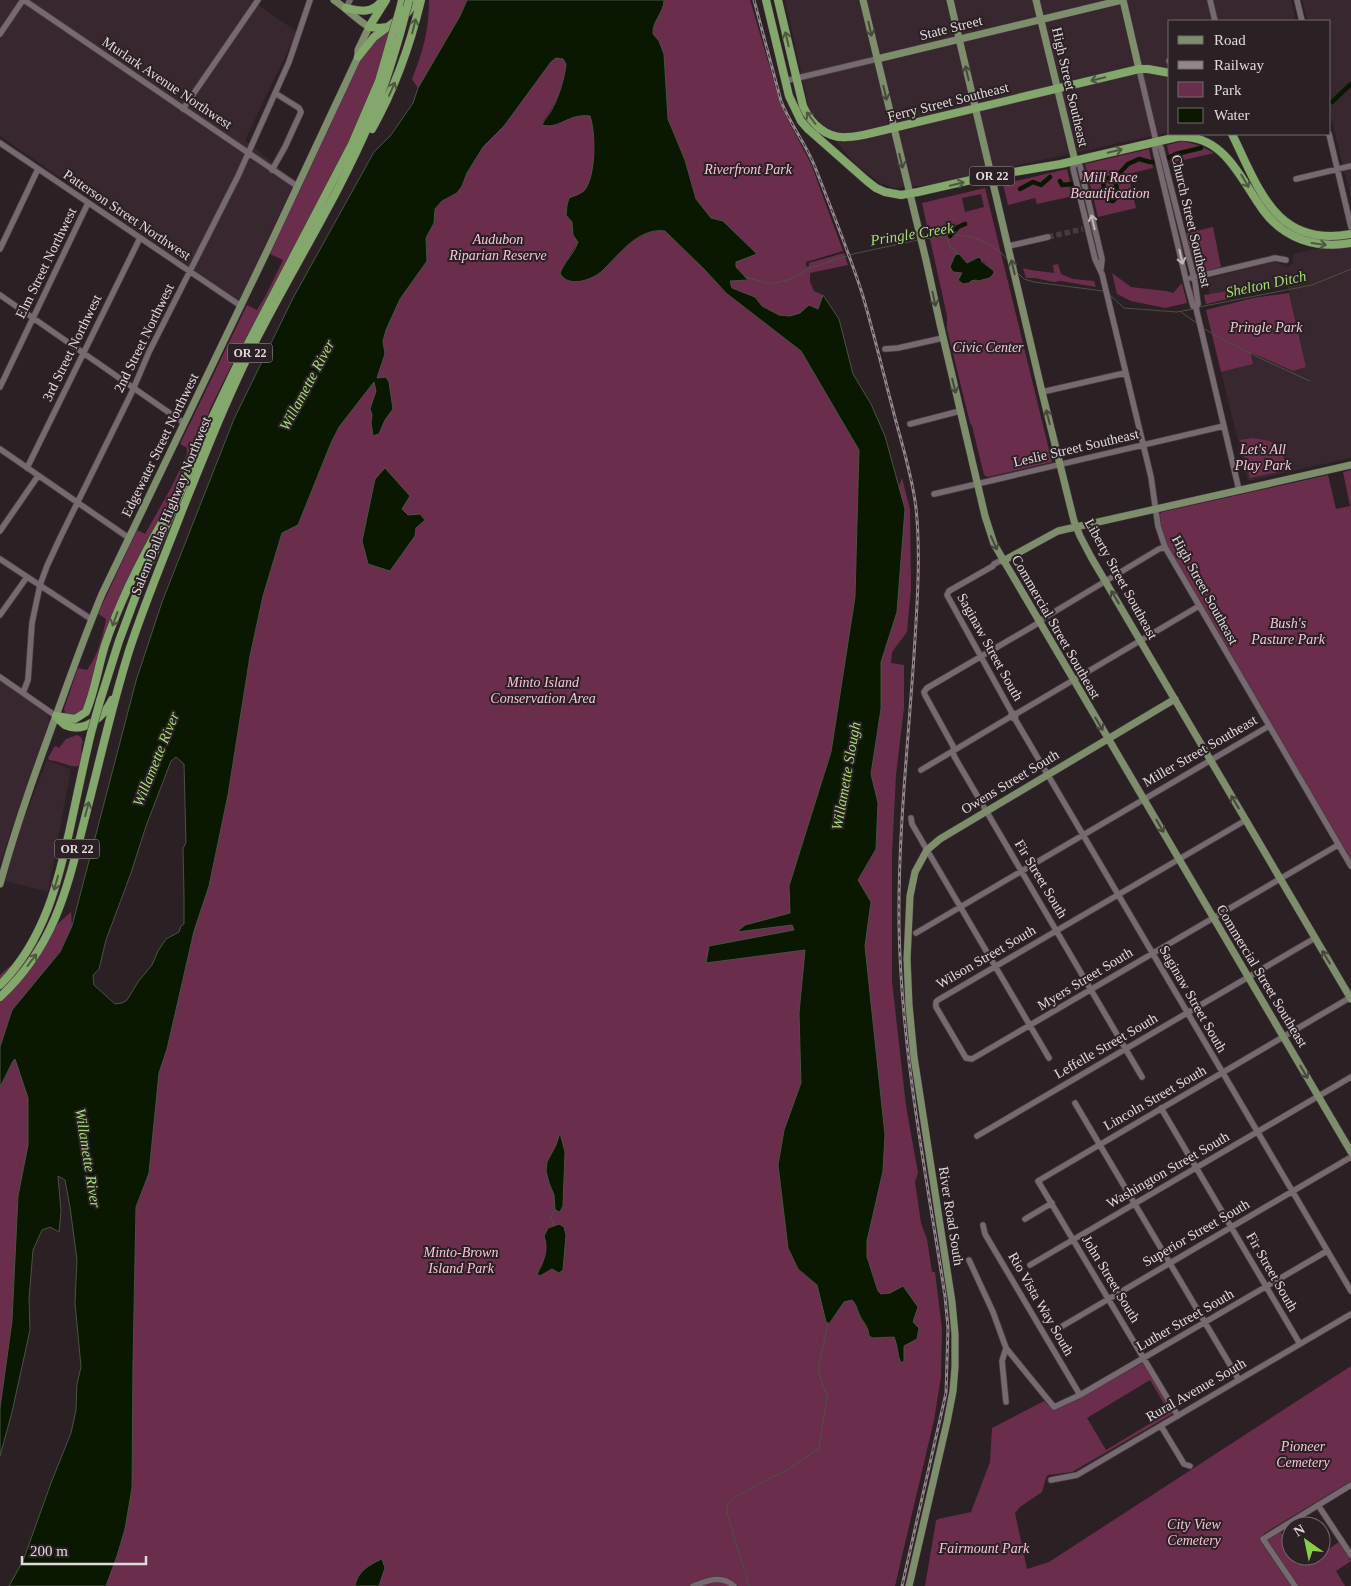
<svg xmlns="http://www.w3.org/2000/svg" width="1351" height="1586" viewBox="0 0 1351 1586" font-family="Georgia,serif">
<rect width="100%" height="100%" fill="#2b2024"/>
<path fill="#38272f" d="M0,0h251l46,32 -52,108 50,41 -56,120 -239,-165z
M785,0h506l5,21h-126v111l-241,53 -35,3 -14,-5 -25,-19 -46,-55z
M1302,0h49v199l-21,-87v-91h-22z
M1351,246v212l-103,23 -27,-109 31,-8 -1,-9 1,-2 41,18 13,-4 -18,-80 -20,2 -56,14 -6,-24 67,-17h4l9,5h2l5,-5v-8l21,-5h22z
M0,680l47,33 3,7 -50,143z
M47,760l24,9 -23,123 -43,-11 13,-47z"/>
<path fill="#6a2e4c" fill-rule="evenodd" d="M429,0h38l-7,16 -42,72 -6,-9c11,-27 17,-49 17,-79z
M664,0h86l29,99 8,19 24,46 32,87 -37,11v5l3,-1v-3l35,-10 4,12 -38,8v9l4,9 9,4 -5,14 -9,-4 -9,8 -10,3 -11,-1 -17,-9 -7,-9 -23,-9 -2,-7 18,-1 -12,-13v-5l20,-8 -33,-32 -12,-4 -15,-19 -11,-39 -17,-41 -4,-65 -5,-13 -6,-7c-1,-12 10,-21 11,-34z
M392,28l-16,50 -30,70 -53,104 -58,106 -24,49 -34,82 -37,68 -56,153c-6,5 -10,6 -18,5l-2,-6 14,-41 9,2c11,-14 15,-33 19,-50l-1,-2 -7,-4 39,-84 8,4 26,-46 16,-34v-6l-7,-4 67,-139 10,5 9,-15 17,-35 -13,-6 93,-200 4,-8z
M556,58h7l4,6c-3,19 -11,41 -24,57l14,4c11,-7 20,-11 33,-9 6,17 7,61 -6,75 -4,3 -10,5 -14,7l-2,20 4,4 1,13 5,7 -9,15 31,15c16,-16 40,-45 65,-41l40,39 21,23 75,58 58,99 -4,147 -24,155 -42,134 16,64 -6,63 2,70 -17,47 -6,35 10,83 10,21 19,16 9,37 4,1 14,-21 8,-2c4,5 5,9 8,15 3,8 9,15 13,23l21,-1 4,8v12l6,4v-15l9,-24 -23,-29 -9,1 -3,-3 -11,-34v-17l16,-69 -18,-225 6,-44 -13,-22 18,-31 2,-46 -7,-29 10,-65v-47l16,-51 8,-102 -6,-23 3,-8 8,31 1,79 -4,44 -15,20 -1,11 13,2v43l-8,67 -4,80v126l14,125 12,67 -3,9 6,41 6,16 5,33h3l7,57 -1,48 -7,43 -39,166h-789l11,-30 8,-27 7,-41 1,-126 3,-155 13,-34 10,-100 8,-24 27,-118 15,-45 19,-91 22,-139 13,-60 19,-63 16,-8 33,-82 8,-16 35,-46 11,-27 -2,-13 3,-11 14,-31 27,-38 -1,-23 8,-15 1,-14 7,-8 9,-4 11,-11 5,-13 16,-26 21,-21 47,-65z
M1183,141l18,5 13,7 -43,10 -4,-18z
M1149,149l4,19 -25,6 8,34 -38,9 -13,-53z
M1067,169l6,27 -36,8 -2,-6 -27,7 -5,-21z
M985,188l67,274 -64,15 -4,-2 -12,-49 -2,-3 -23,-94v-13l-25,-113zM981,194l3,13 -19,5 -3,-14zM959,254l8,9 8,-4 8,2 11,11 -25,10 -11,-1 4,-8 -9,-1 -3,-5 5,-12z
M1213,227l8,40 -26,7 -11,-40z
M1058,264l3,10 12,5 21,2 2,6 -35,-6 -7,1 -19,-4h-9l-3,-10 8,2 23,3 -1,-8z
M1112,273l19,14 35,4 7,2 9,-10 5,20 -22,5 -34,-7 -14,-7z
M1235,290l1,7 -30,7 -2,-9z
M1289,293l17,74 -13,4 -41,-18 -1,2 2,9 -32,8 -15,-62 47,-12z
M1253,438c10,1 18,4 27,6l7,26 -37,8 -10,-38z
M1351,470v392l-182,-313 -8,-20 -1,-15 2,-2 166,-37 8,34 14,-3 -7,-34z
M77,735l4,2 2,5c-3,7 -1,10 -1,17 -2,13 -14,5 -21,4 -4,-2 -8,-2 -12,-3l-1,-2 6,-11 2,-1 3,2 7,-9z
M71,912l1,14 -12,26 -48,58 -12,37v-72z
M15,1058l13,40v48l-10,50 -6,125 -12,87v-321z
M1144,1362l30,51 -102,59 -24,3 -2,3 -4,14 -22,15 -5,6 12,56 22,-7 302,-196v115l-88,53 3,5 14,-8 11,18v7h12l2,4 7,-4h9v-5l3,1 15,-10 12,19 -15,10 9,15h-420l11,-65 2,-2 33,-7 19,-50 2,-34 52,-27 9,9 22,-11 5,-1zM1150,1380l19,32 -63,38 -19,-32z"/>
<path fill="#0a1801" stroke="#4a5242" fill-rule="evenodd" d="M467,0h197c0,13 -12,21 -11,34l6,7 5,13 4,65 17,41 11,39 15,19 12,3 34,33 -21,8v5l12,13 -18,1 2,7 23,9 7,9 17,9 11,1 10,-3 9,-8 9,4 5,-14 16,24 14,55 18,30 14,32 20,73 -8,103 -16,50v47l-10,65 7,29 -2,46 -18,31 13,22 -6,44 20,189 -2,36 -16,70v16l11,34 3,3 9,-1 13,-7 15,21 -5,15 6,6 -2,11 -13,7v15l-3,2c-4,-9 -3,-17 -7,-26l-21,1 -4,-2c-1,-11 -5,-12 -9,-20 -3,-6 -3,-11 -8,-16l-8,2 -15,22 -3,-2 -9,-37 -19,-16 -10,-21 -10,-83 6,-35 17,-47 -2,-70 6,-63 -99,13 3,-17 85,-16 -2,-5 -55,7 8,-7 45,-12 -1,-27 42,-134 24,-155 4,-147 -58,-99 -75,-58 -21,-23 -40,-39c-27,-4 -47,25 -64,41 -11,9 -34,16 -41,1 4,-11 14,-19 18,-31l-5,-7 -1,-13 -6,-7 1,-10 2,-7c5,-2 11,-4 15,-7 12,-14 12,-58 6,-75 -22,-3 -31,14 -48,9 2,-6 6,-8 9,-14 7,-11 14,-34 15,-47l-3,-5 -7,-1 -5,4 -47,64 -21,21 -16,26 -5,13 -5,7 -15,8 -7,8 -1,14 -8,15 1,23 -27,38 -14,31 -3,11 2,13 -8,24 9,-1 3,5 4,27 -8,11 -6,14 -6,2 -2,-13 1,-8 -2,-6 6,-18 -2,-9 -35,45 -8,16 -33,82 -16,8 -19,63 -13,60 -22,139 -19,91 -15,45 -27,118 -8,24 -10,100 -13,34 -3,155 -1,126 -7,41 -8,27 -11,30h-97l14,-25 28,-78 20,-50 5,-23 1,-26 4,-17 -6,-64 2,-43 -7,-53 -5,-27 -7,-4 3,35 -2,21 -9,-5 -8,3 -9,20 -4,49 1,31 -18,82 -12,44v-48l12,-87 6,-125 10,-51v-47l-13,-39 -2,2 -13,26v-40l12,-37 48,-58 12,-26 64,-245 26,-79 72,-183 59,-121 81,-146 17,-17 22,-32 5,-15 42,-72zM176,757l8,7 2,79 -3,5 1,48v28l-3,2 -2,6 -13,7 -8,12 -6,14 -14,17 -11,18 -5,3 -7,1 -21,-19 -1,-10 6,-6 7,-29 25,-67 15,-47 25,-65z
M959,254l8,9 12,-6 3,3 -1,1 13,10v2l-4,5 -12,3 -2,-1 -5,1 -2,2 -6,1 -5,-4 4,-7 -9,-1 -3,-5 5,-12z
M385,468l25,28 -8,13 6,6 12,-1 5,6 -9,8 -1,8 -25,35 -22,-7 -6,-23 13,-62z
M560,1133l5,19 -2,54 -3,6 -5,-2 -1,-15 -5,-12 -3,-12 1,-9 9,-17z
M559,1224l5,3 2,8 -3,35 -4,3 -7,-4 -12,7 -3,-2c7,-13 12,-24 7,-38l4,-8z
M382,1559l3,9 -6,18h-24c2,-14 15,-22 27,-27z"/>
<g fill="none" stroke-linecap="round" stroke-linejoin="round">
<path stroke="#4a5242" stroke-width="1" d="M946,237l5,12h4l2,5
M924,239c11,-1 22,-4 32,-4 18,0 41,11 52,25
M1018,273l6,6 10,3 69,9
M745,277l25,7 21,-5 19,-11 43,-14 65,-14
M1110,295l14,13 53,4 16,-3
M1199,307l113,-22 39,-16
M1181,312l17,12
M1203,328l19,11 44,22 44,20
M554,1226l-3,-10 4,-6
M749,1586l-22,-73v-9l7,-6 38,-21 14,-6 33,-23 8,-51 -9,-26 10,-48"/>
<path stroke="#0a1801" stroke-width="4.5" d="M1332,102l19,-18
M1166,159l10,-5 25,-6
M1102,178h13
M1086,180l10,-4 6,2 4,19 2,3 5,1c7,-6 3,-15 2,-23l13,-14 11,-5 11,3h5
M1060,181l2,4 10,-1
M1020,189l13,-7 8,3 9,-8
M950,236l8,-9 7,-3"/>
<path stroke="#463c3f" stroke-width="5.5" stroke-dasharray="5.5 3" stroke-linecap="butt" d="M1048,237l35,-8"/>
<g stroke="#443b3f" stroke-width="7">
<path id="minor" d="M24,0l273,186
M1210,0l5,21
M1297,0l5,21
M346,8l4,-8
M0,34l23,-34
M1169,61h1
M1139,69l17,72 -1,8 32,135 6,22 3,2 43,182
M785,81l92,-22
M183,109l75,-109
M1329,134l22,93
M1156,141l5,7 34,134 3,22 -2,4
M0,143l241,163
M1075,161l-2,7 22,91 7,15 49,203 7,49 7,21 186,319
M1075,161l5,5 22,93 -1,10
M272,170l13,-23 16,-35 -2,-4 -24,-15
M1296,179l55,-13
M1009,246l39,-9
M0,249l38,-80
M1191,278l84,-20 11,2
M0,295l184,128
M885,349l13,-1 45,-10
M0,387l88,-184
M1042,392l83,-19
M910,424l50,-13
M0,449l129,89
M27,468l113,-230
M934,494l290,-68
M0,531l38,-55
M0,559l91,60
M1003,561h-3l-6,3 -1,2 -44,25 -2,4 65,118
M0,615l27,-38
M0,677l56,39
M23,693l5,-13 4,-57 8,-38 7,-19 13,-28 71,-144 18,-42 89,-176 51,-114 21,-62
M1016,714l183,-108
M1015,719l1,-5 -4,-1 -2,4 5,2 336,572
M921,770l89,-53
M911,818l1,6 15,26 122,208
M1246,820l-308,180 -2,2v5l30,51 6,1 366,-214
M916,933l353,-207
M1142,1077l-188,-321 -1,-10 -28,-51 -1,-3 3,-4 108,-63 9,-7 115,-69 6,-2
M1075,1103l164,277
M1161,1108l139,236
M977,1136l338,-198
M1025,1219l27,-16
M983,1225l2,9 95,161
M969,1260l24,52 13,36 48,59 26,-12 247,-144
M1030,1265l321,-188
M1054,1331l297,-174
M1006,1348l-4,13 4,41
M1178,1416l-140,-235 313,-184
M1161,1426l23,38 6,2
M1051,1480l26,-5 274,-161
M1318,1505l33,50
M693,1586c14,-5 28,-12 41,0
M1295,1586l-32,-47 88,-54"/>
</g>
<g stroke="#443b3f" stroke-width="8">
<path id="major" d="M863,0l63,260 14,64 45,192 9,28 357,608
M950,0l92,392 32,129 6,15 11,21 260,442
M1036,0l39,161
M1123,0l16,69
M877,59l245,-59
M1003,561l55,-30 293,-66
M0,884c17,-62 39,-122 61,-182 13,-36 26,-72 41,-108l167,-347 89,-190v-7l11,-23c-13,-8 -23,-19 -35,-27
M909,1586l38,-164 6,-31 2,-24v-33l-3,-32 -38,-245 -5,-52 -2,-46 3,-63 5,-24 12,-22 13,-11 235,-140"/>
</g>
<g stroke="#443b3f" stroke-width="9">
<path id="highway" d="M386,0l-17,27 11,1 7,-1
M766,0l23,96 12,25 7,8 59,52 9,7 9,4 16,3 17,-3 66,-15 77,-13 116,-27c48,-3 63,42 86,73 21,29 53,39 88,33
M778,0l25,106c8,18 24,33 44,31 8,0 17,-2 25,-4l267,-64h9l22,4
M346,8c14,3 25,6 35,-6
M400,9l2,-9
M358,57l16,-20 34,-25 8,-12
M372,129c23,-41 38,-83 49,-129
M1232,134c27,55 44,114 119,100
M100,701l19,-60 16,-43 77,-180 29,-61 111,-213 27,-63 13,-45
M56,716l19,3 11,-7c9,-21 12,-45 19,-67 15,-45 36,-86 59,-126
M56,717c3,2 6,6 9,8 20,9 39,-9 47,-25
M0,985c45,-45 59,-105 72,-166 6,-28 12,-57 19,-86
M0,997c56,-52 68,-112 86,-183 14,-54 26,-109 43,-163 16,-49 36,-96 54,-143 24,-59 47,-118 76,-174 37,-72 81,-141 112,-215 12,-28 21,-57 29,-85"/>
</g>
<use href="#minor" stroke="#76696f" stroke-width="5.5"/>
<use href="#major" stroke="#7e8e6d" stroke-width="7"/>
<use href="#highway" stroke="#84a76c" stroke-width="8"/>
<g stroke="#91878b" stroke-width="3">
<path id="rail" d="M754,0l27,101c9,23 25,43 34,66 16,41 33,83 47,126 11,37 20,75 30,113 8,33 20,67 24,102 5,48 1,98 -2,147 -6,90 -16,180 -15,270 2,125 27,248 46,371l3,32 -2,65 -44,193"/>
</g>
<use href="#rail" stroke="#2b2024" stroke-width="1" stroke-dasharray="4" stroke-linecap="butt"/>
<g stroke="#443b3f" stroke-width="9" stroke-linecap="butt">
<path id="highway-bridge" d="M400,34l9,-34
M392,36l8,-27
M91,733l9,-32"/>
</g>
<use href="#highway-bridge" stroke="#84a76c" stroke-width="8"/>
</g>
<defs><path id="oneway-shaft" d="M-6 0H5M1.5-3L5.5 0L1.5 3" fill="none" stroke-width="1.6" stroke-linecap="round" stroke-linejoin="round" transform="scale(1.25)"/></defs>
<g stroke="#4f5641">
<use href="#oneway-shaft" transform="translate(414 26) rotate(-76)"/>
<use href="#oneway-shaft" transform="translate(787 39) rotate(-103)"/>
<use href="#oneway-shaft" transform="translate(1098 79) rotate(167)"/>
<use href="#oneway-shaft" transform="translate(392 89) rotate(-66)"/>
<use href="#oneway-shaft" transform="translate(811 118) rotate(-127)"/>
<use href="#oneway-shaft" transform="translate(1115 151) rotate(-13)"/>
<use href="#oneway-shaft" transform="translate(1245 181) rotate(59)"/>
<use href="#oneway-shaft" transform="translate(957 184) rotate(-13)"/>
<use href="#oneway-shaft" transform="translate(1319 244) rotate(8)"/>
<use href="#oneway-shaft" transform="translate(115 619) rotate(110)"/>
<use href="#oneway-shaft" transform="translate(87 809) rotate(-75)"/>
<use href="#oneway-shaft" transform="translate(56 883) rotate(106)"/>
<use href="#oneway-shaft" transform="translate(32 960) rotate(-53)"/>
</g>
<g stroke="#48463e">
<use href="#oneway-shaft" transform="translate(870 29) rotate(77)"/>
<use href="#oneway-shaft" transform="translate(967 73) rotate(-103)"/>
<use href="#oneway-shaft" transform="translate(885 93) rotate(77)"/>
<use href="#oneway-shaft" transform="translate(901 161) rotate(76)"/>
<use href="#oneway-shaft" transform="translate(1013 267) rotate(-103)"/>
<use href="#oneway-shaft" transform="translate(934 299) rotate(78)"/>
<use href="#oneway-shaft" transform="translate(954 386) rotate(76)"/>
<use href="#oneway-shaft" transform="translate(1048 417) rotate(-104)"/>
<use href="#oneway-shaft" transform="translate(994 543) rotate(66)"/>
<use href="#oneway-shaft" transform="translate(1115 597) rotate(-121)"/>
<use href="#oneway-shaft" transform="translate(1099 724) rotate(59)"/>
<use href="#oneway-shaft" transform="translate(1235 802) rotate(-121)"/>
<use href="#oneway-shaft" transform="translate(1160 826) rotate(60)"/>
<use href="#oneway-shaft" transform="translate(1326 957) rotate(-121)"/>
<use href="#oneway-shaft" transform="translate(1304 1072) rotate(60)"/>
</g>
<g stroke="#c0b7bb">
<use href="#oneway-shaft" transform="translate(1093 222) rotate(-103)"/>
<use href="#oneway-shaft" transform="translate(1181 257) rotate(77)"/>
</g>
<g text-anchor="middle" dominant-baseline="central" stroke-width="4" stroke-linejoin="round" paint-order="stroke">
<g fill="#2b2024" stroke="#aaa1a4" stroke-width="1">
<rect x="969.5" y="166.5" width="45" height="19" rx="4"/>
<rect x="227.5" y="343.5" width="45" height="19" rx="4"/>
<rect x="54.5" y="839.5" width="45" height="19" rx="4"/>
</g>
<g font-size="12" font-weight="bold" fill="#e0d8db">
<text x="992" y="176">OR 22</text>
<text x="250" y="353">OR 22</text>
<text x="77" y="849">OR 22</text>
</g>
<g font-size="14" fill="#e0d8db" stroke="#2b2024">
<text transform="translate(951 28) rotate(-14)">State Street</text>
<text transform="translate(167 83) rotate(34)">Murlark Avenue Northwest</text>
<text transform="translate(1070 87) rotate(77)">High Street Southeast</text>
<text transform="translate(948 102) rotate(-14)">Ferry Street Southeast</text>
<text transform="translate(127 215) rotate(34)">Patterson Street Northwest</text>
<text transform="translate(1191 221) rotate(77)">Church Street Southeast</text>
<text transform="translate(46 263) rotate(-64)">Elm Street Northwest</text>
<text transform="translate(144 338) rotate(-64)">2nd Street Northwest</text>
<text transform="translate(72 348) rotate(-64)">3rd Street Northwest</text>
<text transform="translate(160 445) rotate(-64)">Edgewater Street Northwest</text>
<text transform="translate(1076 448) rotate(-13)">Leslie Street Southeast</text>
<text transform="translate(171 506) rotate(-68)">Salem Dallas Highway Northwest</text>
<text transform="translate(1121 579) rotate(61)">Liberty Street Southeast</text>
<text transform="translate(1205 590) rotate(61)">High Street Southeast</text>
<text transform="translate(1056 627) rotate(60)">Commercial Street Southeast</text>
<text transform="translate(990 647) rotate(61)">Saginaw Street South</text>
<text transform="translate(1200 751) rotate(-30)">Miller Street Southeast</text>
<text transform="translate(1010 782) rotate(-31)">Owens Street South</text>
<text transform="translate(1041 879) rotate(59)">Fir Street South</text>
<text transform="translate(986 957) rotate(-30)">Wilson Street South</text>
<text transform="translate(1262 976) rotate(59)">Commercial Street Southeast</text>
<text transform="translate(1085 979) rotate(-31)">Myers Street South</text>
<text transform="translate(1193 999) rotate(60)">Saginaw Street South</text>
<text transform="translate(1106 1046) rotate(-30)">Leffelle Street South</text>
<text transform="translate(1155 1098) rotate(-30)">Lincoln Street South</text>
<text transform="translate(1168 1170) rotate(-30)">Washington Street South</text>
<text transform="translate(951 1216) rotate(81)">River Road South</text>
<text transform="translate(1196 1233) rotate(-30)">Superior Street South</text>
<text transform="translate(1272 1272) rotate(60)">Fir Street South</text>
<text transform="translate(1111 1279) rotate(59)">John Street South</text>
<text transform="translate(1041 1304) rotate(60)">Rio Vista Way South</text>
<text transform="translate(1185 1320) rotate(-30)">Luther Street South</text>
<text transform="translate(1196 1390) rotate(-30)">Rural Avenue South</text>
</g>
<g font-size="14" font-style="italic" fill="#f6c4da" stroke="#2b2024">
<text x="748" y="169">Riverfront Park</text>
<text x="1110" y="177">Mill Race<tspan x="1110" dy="16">Beautification</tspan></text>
<text x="498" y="239">Audubon<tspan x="498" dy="16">Riparian Reserve</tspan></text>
<text x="1266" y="327">Pringle Park</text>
<text x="988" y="347">Civic Center</text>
<text x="1263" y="449">Let's All<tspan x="1263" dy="16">Play Park</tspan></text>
<text x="1288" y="623">Bush's<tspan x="1288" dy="16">Pasture Park</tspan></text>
<text x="543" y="682">Minto Island<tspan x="543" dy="16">Conservation Area</tspan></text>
<text x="461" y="1252">Minto-Brown<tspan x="461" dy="16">Island Park</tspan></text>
<text x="1303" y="1446">Pioneer<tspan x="1303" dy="16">Cemetery</tspan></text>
<text x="1194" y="1524">City View<tspan x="1194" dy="16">Cemetery</tspan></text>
<text x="984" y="1548">Fairmount Park</text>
</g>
<g font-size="15" font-style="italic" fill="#a1df71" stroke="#2b2024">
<text transform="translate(912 234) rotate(-9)">Pringle Creek</text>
<text transform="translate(1266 284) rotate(-12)">Shelton Ditch</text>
<text transform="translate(307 385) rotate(-62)">Willamette River</text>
<text transform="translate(156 759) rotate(-68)">Willamette River</text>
<text transform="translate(846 776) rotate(-80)">Willamette Slough</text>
<text transform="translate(88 1158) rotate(81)">Willamette River</text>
</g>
</g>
<rect x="1168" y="20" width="162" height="115" fill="#2b2024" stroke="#736a6d"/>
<rect x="1178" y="36" width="25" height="8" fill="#7e8e6d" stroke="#736a6d"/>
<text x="1214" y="45" font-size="15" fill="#e0d8db">Road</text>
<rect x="1178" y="61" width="25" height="8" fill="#91878b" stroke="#736a6d"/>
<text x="1214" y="70" font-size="15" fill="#e0d8db">Railway</text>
<rect x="1178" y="82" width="25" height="15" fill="#6a2e4c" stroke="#736a6d"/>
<text x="1214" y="95" font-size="15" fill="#e0d8db">Park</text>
<rect x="1178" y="108" width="25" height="15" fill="#0a1801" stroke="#736a6d"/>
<text x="1214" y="120" font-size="15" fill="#e0d8db">Water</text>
<g transform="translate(1306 1541) rotate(327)"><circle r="24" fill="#2b2024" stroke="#736a6d"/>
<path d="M0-4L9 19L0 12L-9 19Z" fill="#88cf49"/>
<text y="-8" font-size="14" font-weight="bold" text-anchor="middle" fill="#e0d8db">N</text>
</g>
<path d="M22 1556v8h124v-8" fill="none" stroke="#e0d8db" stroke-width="2.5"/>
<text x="30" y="1556" font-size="15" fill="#e0d8db" stroke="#2b2024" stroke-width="4" paint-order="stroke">200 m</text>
</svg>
